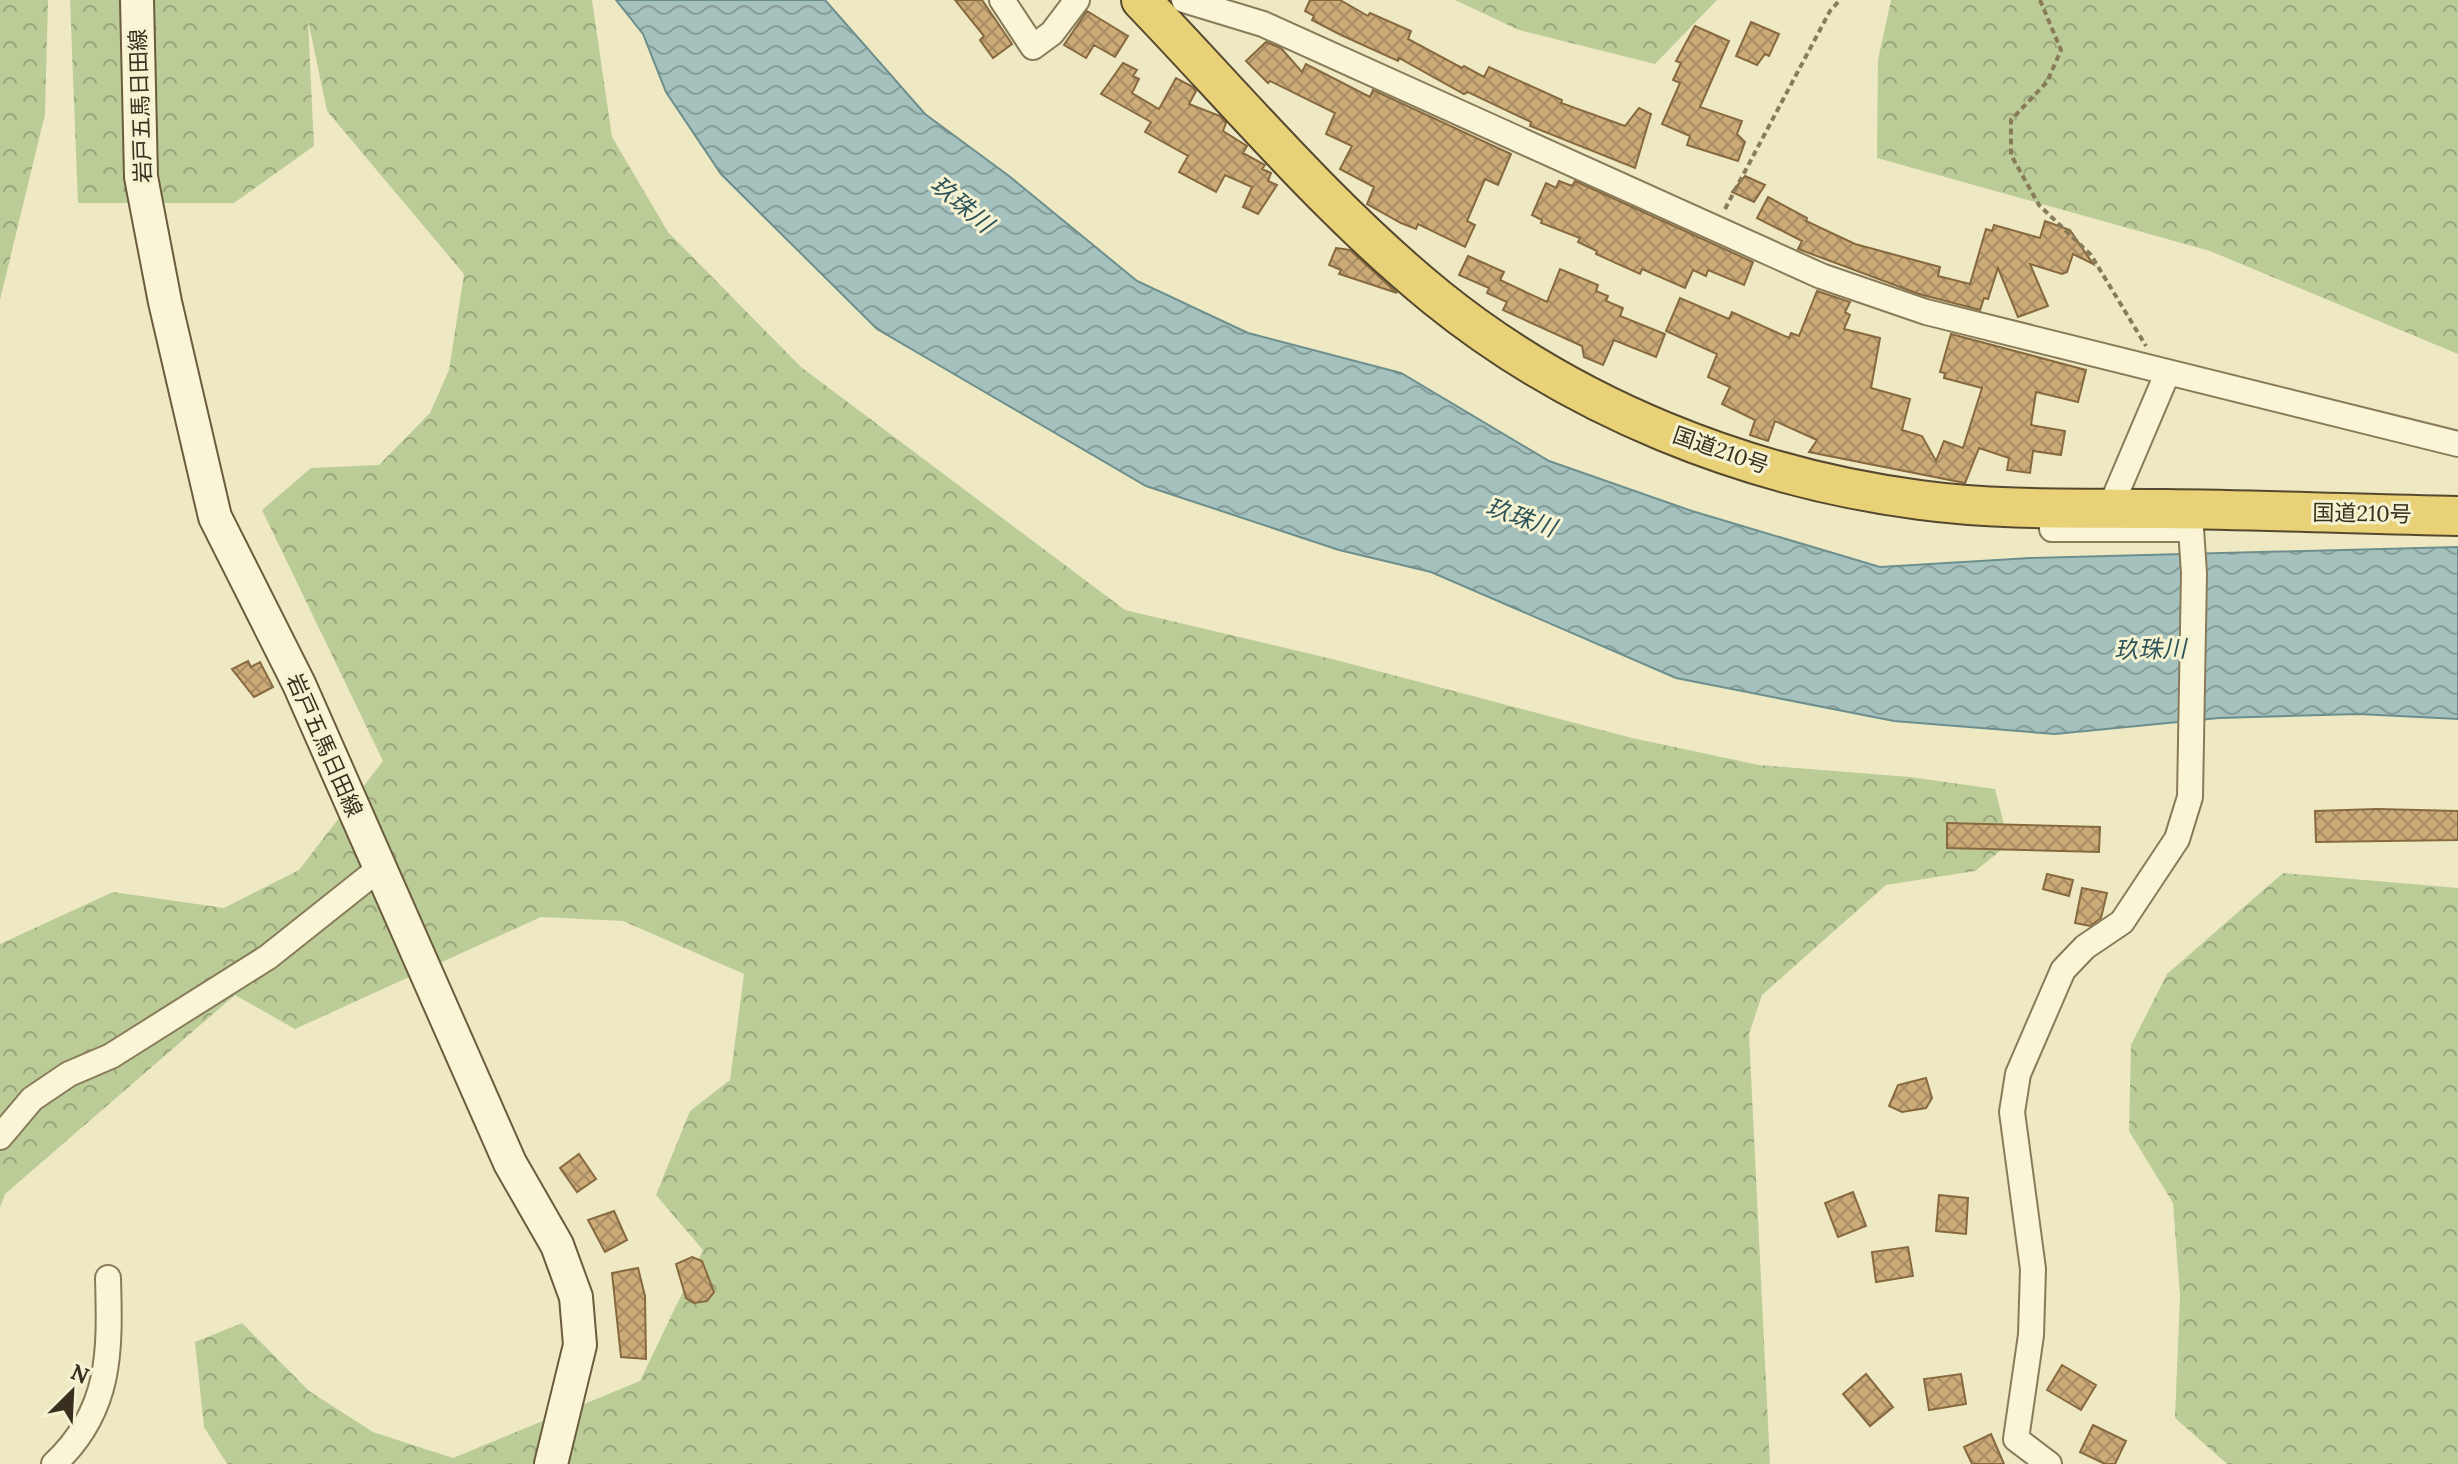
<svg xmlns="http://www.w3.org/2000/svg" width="2458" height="1464" viewBox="0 0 2458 1464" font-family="Lora,'Noto Sans JP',serif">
<defs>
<pattern id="forest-crowns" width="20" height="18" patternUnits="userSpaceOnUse" patternTransform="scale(2)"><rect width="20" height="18" fill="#bccc97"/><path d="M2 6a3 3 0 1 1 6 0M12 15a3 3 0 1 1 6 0" fill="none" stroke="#9aa67b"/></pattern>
<pattern id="water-waves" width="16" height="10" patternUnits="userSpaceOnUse" patternTransform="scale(2)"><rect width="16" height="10" fill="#a5c1be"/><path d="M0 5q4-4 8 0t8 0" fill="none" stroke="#879d9a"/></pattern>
<pattern id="building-cross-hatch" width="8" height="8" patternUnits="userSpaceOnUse" patternTransform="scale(2)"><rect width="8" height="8" fill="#ccab79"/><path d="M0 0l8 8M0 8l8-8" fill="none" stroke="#a78c63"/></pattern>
</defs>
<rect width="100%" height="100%" fill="#eee9c3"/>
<path fill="url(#forest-crowns)" d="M0,0h48l-3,114 -45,186z
M70,0h522l20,137 56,95 133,135 324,243 207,49 300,79 127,27 151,12 85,12 14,55 -34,27 -89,14 -124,110 -13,39 21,430h-1543l-23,-37 -9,-85 47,-19 67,68 64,41 80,26 187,-77 63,-131 -47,-55 34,-84 40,-31 14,-106 -121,-53 -82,-4 -246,112 -60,-34 -230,199 -5,13v-263l113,-52 111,16 75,-38 84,-109 -121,-251 49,-42 68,-3 51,-52 19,-43 15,-96 -137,-163 -19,-91 6,126 -80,57h-156z
M1455,0h262l-62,64 -136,-34z
M1891,0h567v354l-248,-103 -333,-93 1,-98z
M2283,873l175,15v576h-231l-52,-46 5,-122 -7,-93 -44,-72 2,-86 36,-71z"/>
<path fill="url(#water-waves)" stroke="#6c8f8d" stroke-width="2" d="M616,0h209l100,114 84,62 128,105 111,52 153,40 148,88 143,50 188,56 150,-9 428,-11v172l-99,-5 -140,4 -164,16 -161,-13 -218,-43 -245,-106 -92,-22 -193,-64 -269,-157 -156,-155 -55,-82 -23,-58z"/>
<path fill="url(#building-cross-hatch)" stroke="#87693f" stroke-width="2" d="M955,0h27l30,44 -19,14 -13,-18 4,-4z
M1310,0h30l28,16 2,-3 41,18 -3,8 54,29 2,-2 20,11 5,-10 73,33 -1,3 64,23 14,-18 12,6 -16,54 -105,-42 1,-4 -63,-30 -4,2 -65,-36 -1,3 -57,-26 -29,-15 2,-4 -9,-5z
M1087,11l41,25 -13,21 -21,-12 -8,13 -22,-13z
M1751,22l28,12 -10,22 -4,-2 -8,11 -21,-9z
M1695,26l34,15 -29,66 42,14 -5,13 8,8 -7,19 -51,-16 3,-9 -28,-12 18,-41 -7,-3 8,-17 -5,-2z
M1266,42l15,6 21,24 4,-8 64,33 3,-7 138,64 -13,31 -13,-6 -18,42 8,4 -10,22 -47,-23 -2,5 -15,-6 -34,-19 7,-17 -34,-18 12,-23 -26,-12 9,-21 -65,-32 -2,2 -22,-22z
M1123,63l14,7 -4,6 6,3 -7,14 27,16 17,-31 17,9 3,4 -7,13 31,12 6,7 -3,8 24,15 -4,7 22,12 -3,4 9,4 -3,8 9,4 -19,29 -15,-7 9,-20 -27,-12 -9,17 -37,-20 9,-16 -43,-24 6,-10 -50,-28z
M1745,176l20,9 -11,17 -22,-10z
M1559,181l13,5 3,-5 178,81 -9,23 -36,-15 -2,6 -13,-6 -8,18 -43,-19 -2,5 -44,-20 1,-3 -19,-9 2,-4 -39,-15 1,-3 -10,-5 14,-32 10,5z
M1768,197l39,21 -1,3 49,23 85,23 -2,9 32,8 16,-55 6,2 2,-6 46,13 5,-17 25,9 23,34 -20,-10 -6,18 -5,2 -32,-10 18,42 -30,11 -20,-49 -10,31 -4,-1 -4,12 -61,-16 -121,-45 4,-8 -45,-23z
M1336,248l14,2 47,43 -58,-19 2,-4 -12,-5z
M1468,256l36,16 -4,8 47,22 13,-33 38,16 -2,6 12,5 -2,5 17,7 -3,8 45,18 -9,23 -42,-17 -11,25 -19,-8 -2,-11 -79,-36 4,-8 -20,-9 2,-5 -30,-13z
M1817,291l33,11 -5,10 5,3 -6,14 36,9 -9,50 39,11 -8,31 20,6 14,25 8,-20 19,7 19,-60 -38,-10 1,-5 -5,-1 11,-38 135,36 -8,32 -42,-10 -5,33 34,6 -4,24 -28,-4 -3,22 -23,-3 2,-12 -30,-10 -14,35 -156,-31 8,-12 -42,-19 -7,20 -18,-6 5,-15 -33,-16 8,-17 -22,-10 9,-23 -51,-23 14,-33 49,21 3,-7 57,26 2,-5 8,3z
M248,661l3,6 9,-5 13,25 -19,10 -22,-28z
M2377,809l81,2v29l-142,2 -1,-31z
M1947,823l153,4 -1,25 -152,-4z
M2047,874l26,6 -4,16 -26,-7z
M2082,888l25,5 -6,25 -11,8 -15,-3z
M1926,1078l6,20 -6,10 -24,4 -13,-6 9,-21z
M579,1154l17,25 -19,13 -17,-24z
M1853,1192l13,34 -28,11 -13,-34z
M1939,1195l29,3 -2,36 -30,-3z
M614,1211l13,29 -22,12 -17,-32z
M1908,1247l5,29 -37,6 -4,-30z
M692,1257l10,4 12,31 -7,9 -13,2 -8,-5 -10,-34z
M638,1268l7,28 1,63 -25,-2 -9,-84z
M2062,1365l34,20 -15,25 -34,-20z
M1866,1374l27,33 -23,19 -27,-32z
M1961,1374l5,30 -37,6 -5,-31z
M2093,1425l33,16 -11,23h-10l-25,-12z
M1991,1434l13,30h-32l-8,-17z"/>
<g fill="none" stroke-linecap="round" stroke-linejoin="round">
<g stroke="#887b5a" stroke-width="28">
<path id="minor" d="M1002,0l31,47 19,-14 25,-33
M1184,0l79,24 558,252 105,36 532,132
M2110,508l57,-134
M0,1137l32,-38 37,-25 42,-18 157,-99 112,-89
M54,1464c58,-54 56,-113 54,-186
M2049,1464l-33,-25 15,-104 2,-66 -21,-157 6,-38 45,-104 22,-23 37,-25 55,-83 13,-42 4,-224 -3,-44h-139l-1,-21"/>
</g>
<g stroke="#6a5c3d" stroke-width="36">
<path id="secondary" d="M137,0l4,177 24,125 50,215 84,167 211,479 47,82 19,52 4,48 -29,119"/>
</g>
<g stroke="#56482e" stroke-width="42">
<path id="trunk" d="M1141,0c96,100 187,209 295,297 137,111 310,180 484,203 81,11 165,8 246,9 98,1 195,5 292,7"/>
</g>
<path stroke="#887b5a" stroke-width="4" stroke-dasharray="6 4" stroke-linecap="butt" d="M2040,0l21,50 -14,32 -36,38v35l28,50 52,50 55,91
M1725,209l105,-198 10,-11"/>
<use href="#minor" stroke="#f9f5d6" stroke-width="24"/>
<use href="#secondary" stroke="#f9f5d6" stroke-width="32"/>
<use href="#trunk" stroke="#e8d177" stroke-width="38"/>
</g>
<g text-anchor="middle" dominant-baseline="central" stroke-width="6" stroke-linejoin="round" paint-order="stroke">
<g font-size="22" fill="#382f1e" stroke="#f5f2d2">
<text transform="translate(140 106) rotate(-92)">岩戸五馬日田線</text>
<text transform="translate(1721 450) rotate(19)">国道210号</text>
<text transform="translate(2362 513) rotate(1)">国道210号</text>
<text transform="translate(325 745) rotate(66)">岩戸五馬日田線</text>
</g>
<g font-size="24" font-style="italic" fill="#2d5358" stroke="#f5f2d2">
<text transform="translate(962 204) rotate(40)">玖珠川</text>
<text transform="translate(1521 517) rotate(19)">玖珠川</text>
<text transform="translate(2150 649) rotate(-1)">玖珠川</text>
</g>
</g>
<g transform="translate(72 1392) rotate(24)" stroke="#f5f2d2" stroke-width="6" paint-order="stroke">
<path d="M0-6L14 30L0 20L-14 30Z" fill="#382f1e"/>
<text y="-12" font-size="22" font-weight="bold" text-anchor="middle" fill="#382f1e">N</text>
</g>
</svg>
